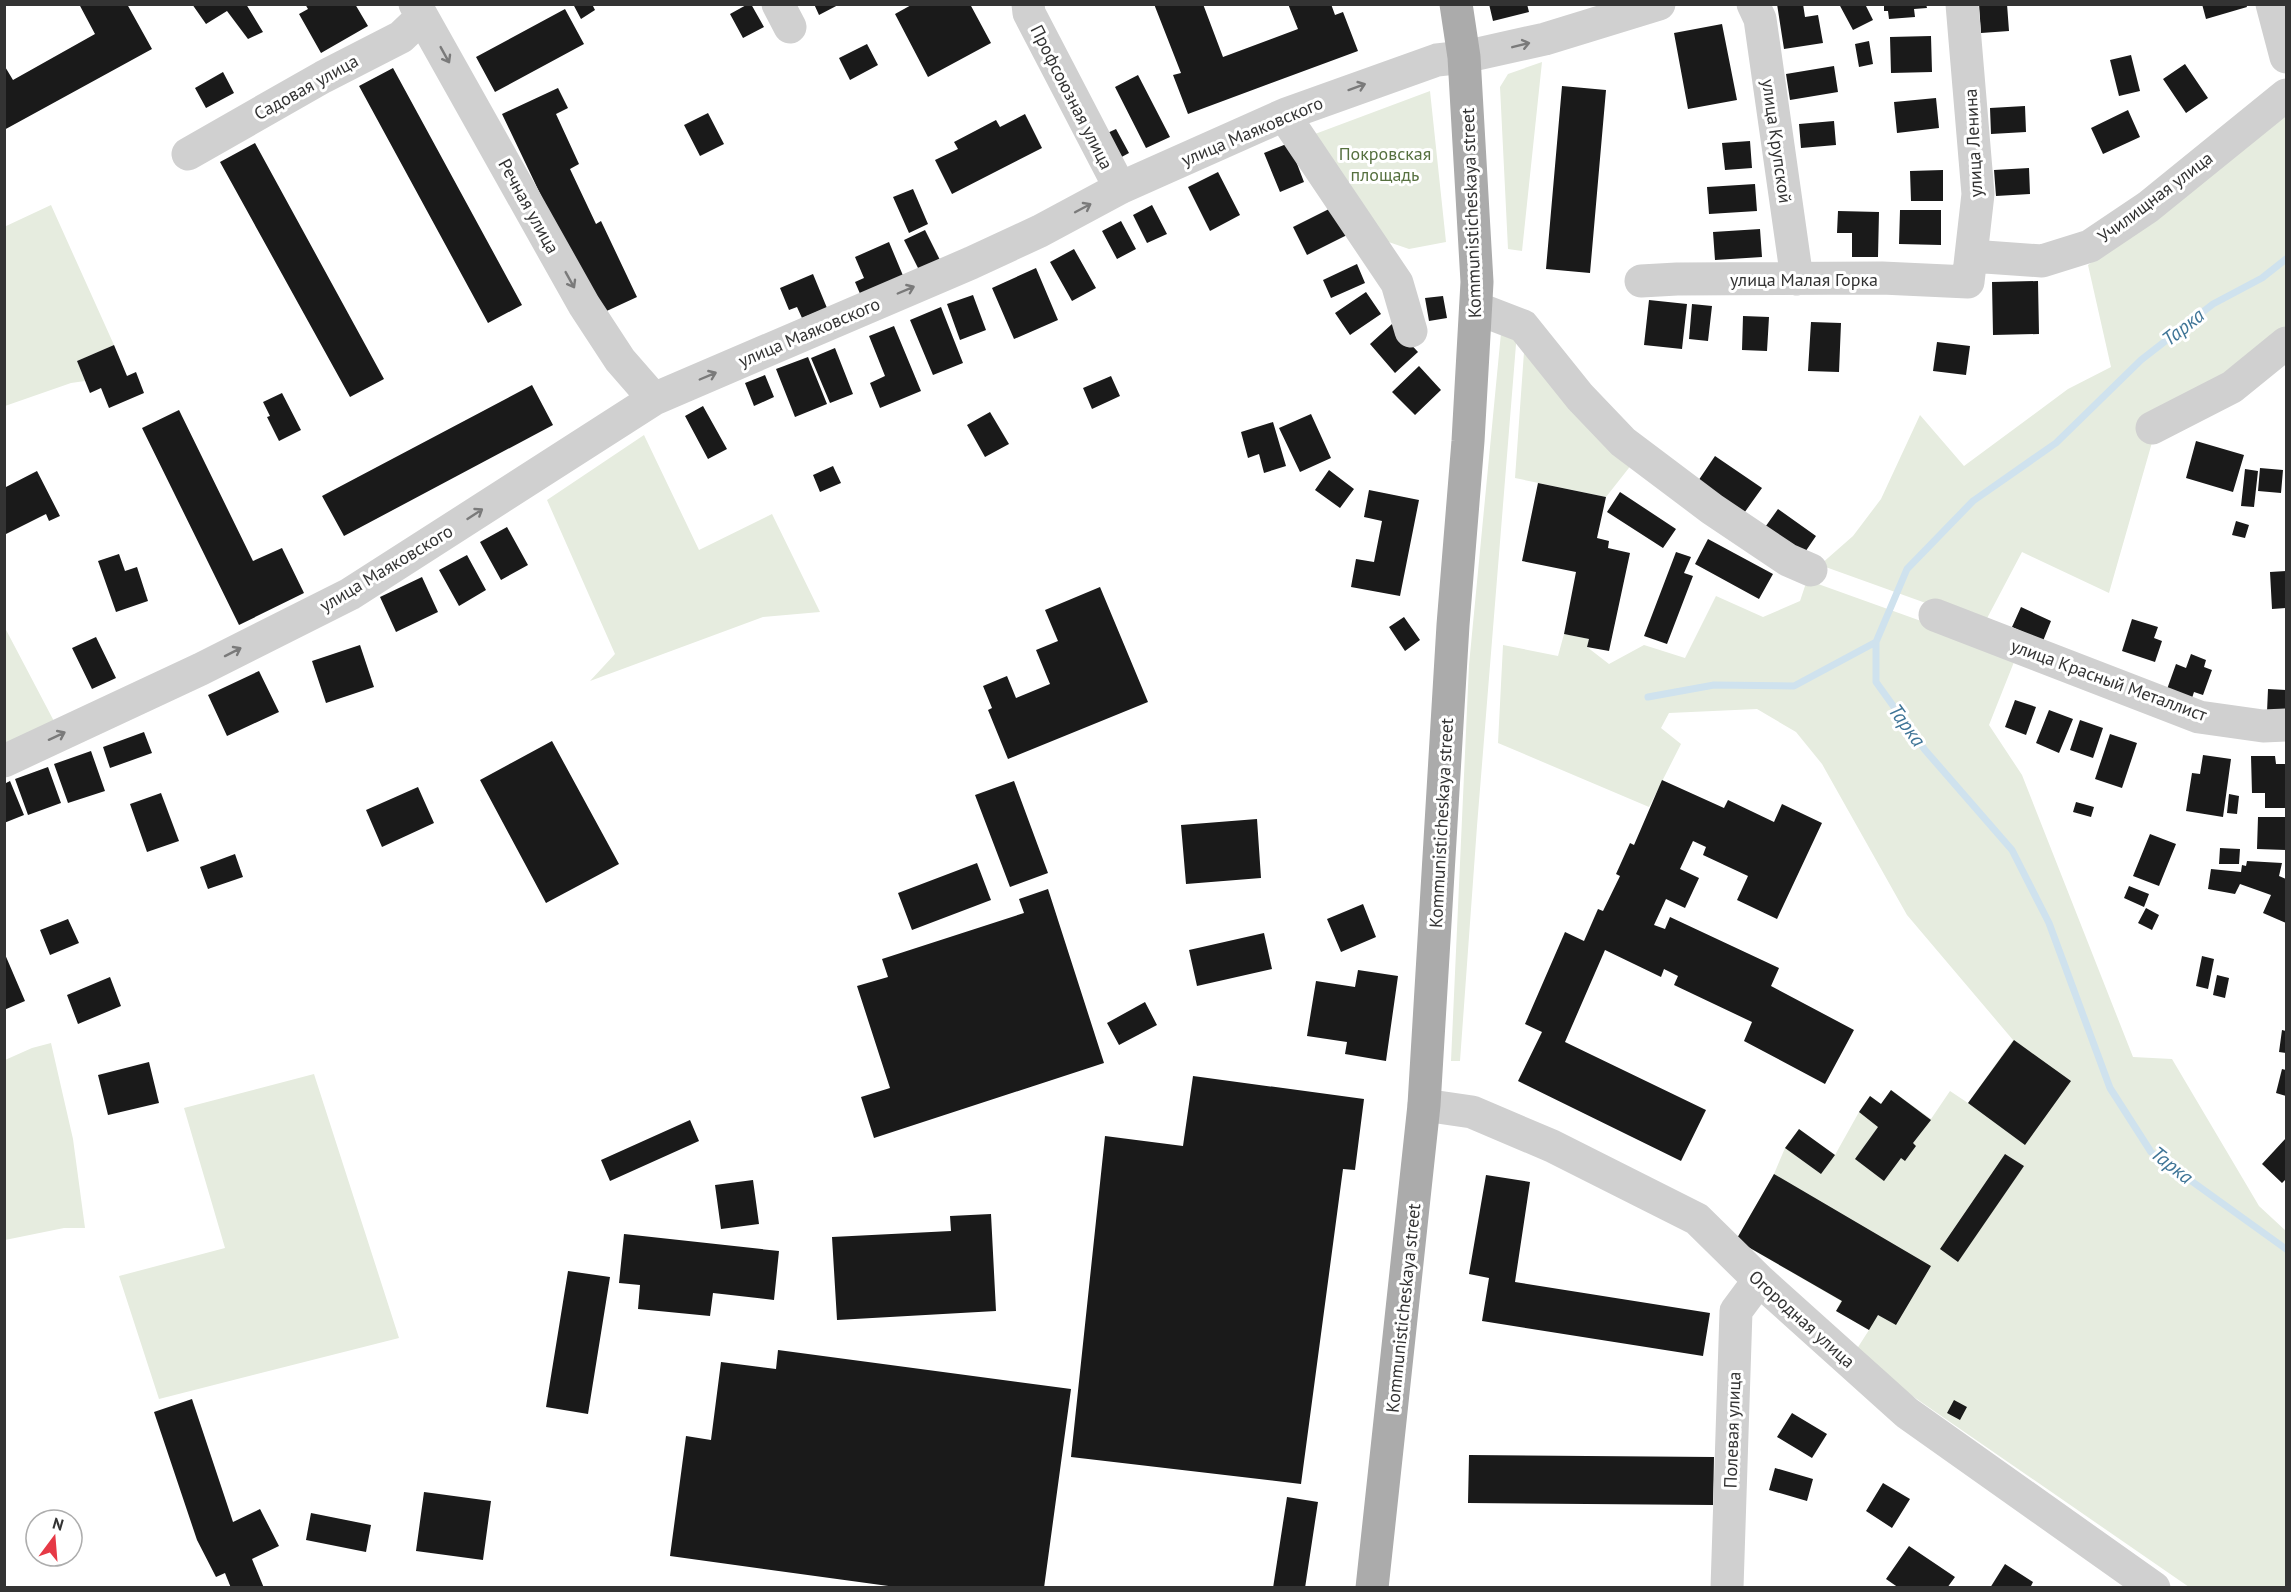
<svg xmlns="http://www.w3.org/2000/svg" width="2291" height="1592" viewBox="0 0 2291 1592" font-family="'PT Sans',sans-serif">
<rect width="100%" height="100%" fill="#fff"/>
<path fill="#e6ecdf" d="M1542,62l-20,189 -14,-2 -8,-162 8,-13z
M1430,91l16,151 -37,7 -35,-12 -67,-100z
M2286,112v221l-127,85 -50,175 -87,-41 -38,72 -164,-59 33,-29 28,-37 39,-84 44,51 104,-77 43,-22 -23,-102 87,-62z
M51,205l63,140 -37,16 8,20 -14,2 -66,23 -1,-179z
M1517,332l-40,494 -17,235h-9l18,-396 32,-332z
M1525,338l107,126 -26,33 -91,-19z
M644,435l55,115 73,-36 48,98 -57,5 -173,64 25,-27 -68,-154z
M1807,580l128,46 79,36 -25,63 33,50 111,282 39,2 87,147 27,25v356h-97l-336,-232 16,-25 -33,-19 5,-10 -105,-61 38,-66 11,-26 14,-19 36,26 24,-43 11,-16 11,8 10,-14 40,29 19,-28 18,12 45,-63 -106,-125 -85,-151 -26,-32 -39,-23 -88,4 -8,15 20,16 -32,63 -151,-64 5,-98 55,11 6,-22 25,5 -2,8 22,17 35,-19 41,13 31,-62 47,21 37,-16z
M4,626l52,99 -52,24z
M51,1043l22,96 12,89h-21l-59,12v-180l27,-12z
M314,1074l85,264 -240,61 -40,-123 106,-28 -41,-140z"/>
<g fill="none" stroke-linecap="round" stroke-linejoin="round">
<path stroke="#cfe2ee" stroke-width="7" d="M2286,259l-24,19 -49,26 -72,56 -85,83 -83,58 -66,68 -31,73v40l49,68 87,100 37,73 61,165 41,64 135,97
M1648,697l66,-12 80,1 82,-44"/>
</g>
<path fill="#1a1a1a" d="M79,4h48l25,45 -148,81v-65l9,15 82,-46z
M192,4h54l17,28 -15,7 -21,-28 -21,13z
M305,4h50l13,22 -47,27 -22,-39 9,-5z
M573,4h19l3,6 -14,9z
M748,4h3l13,23 -21,11 -13,-24z
M814,4h26l-21,11z
M913,4h57l21,39 -63,34 -33,-63z
M1154,4h49l20,53 75,-28 -10,-25h43l4,11 8,-3 15,39 -170,63 -15,-39 8,-2z
M1489,4h38l2,8 -36,9z
M1777,4h26l2,13 13,-2 5,28 -39,6z
M1839,4h26l8,16 -20,10z
M1884,4h42l1,4 -13,1 1,8 -26,2 -1,-8h-4z
M1979,4h28l2,27 -28,2z
M2202,4h44l1,3 -41,12z
M565,9l19,35 -89,48 -19,-35z
M1722,24l15,76 -49,9 -14,-76z
M1931,36l1,36 -41,1 -1,-36z
M1869,41l4,23 -14,3 -4,-23z
M867,44l11,21 -28,15 -11,-22z
M2131,55l9,36 -21,5 -9,-36z
M2185,64l23,34 -22,15 -23,-34z
M1834,66l4,26 -48,8 -4,-26z
M393,68l129,237 -34,18 -129,-237z
M223,72l11,21 -28,15 -11,-20z
M1138,75l32,62 -24,11 -31,-61z
M1562,86l44,4 -16,183 -44,-4z
M558,88l10,20 -12,6 23,50 -9,5 26,55 5,-3 36,76 -39,18 -96,-201z
M1936,98l3,30 -42,5 -3,-31z
M2025,106l1,26 -35,2 -1,-26z
M2128,110l12,27 -37,17 -12,-26z
M708,113l16,31 -24,12 -16,-31z
M1025,114l17,34 -90,46 -17,-34 23,-11 -4,-7 42,-22 4,7z
M1834,121l2,24 -35,3 -2,-24z
M1116,129l13,24 -13,7 -13,-25z
M1750,141l2,27 -27,2 -3,-27z
M255,143l129,236 -34,18 -130,-235z
M1289,143l15,39 -24,10 -16,-39z
M2029,168l1,26 -34,2 -2,-26z
M1943,170v31h-32l-1,-30z
M1218,172l22,43 -30,16 -22,-44z
M1755,184l2,27 -48,3 -2,-27z
M913,189l15,35 -19,9 -16,-36z
M1152,205l15,29 -20,9 -14,-28z
M1333,207l14,28 -40,20 -14,-28z
M1900,210h41v35l-42,-1z
M1838,211l41,1 -1,45h-26v-24h-15z
M1121,221l15,28 -19,10 -15,-28z
M1760,229l2,28 -47,3 -2,-28z
M925,230l16,32 -21,10 -16,-32z
M889,242l15,36 -43,18 -6,-14 9,-4 -9,-21z
M1074,249l22,39 -24,13 -22,-39z
M1357,264l8,19 -34,15 -8,-18z
M1036,268l22,52 -44,19 -22,-51z
M813,274l14,34 -25,10 -5,-11 -8,3 -9,-22z
M2038,281l1,53 -46,1 -1,-53z
M1366,292l15,22 -31,21 -15,-22z
M973,295l13,35 -26,10 -13,-36z
M1443,296l4,22 -18,3 -4,-23z
M1649,300l38,4 -5,45 -38,-4z
M1692,304l20,2 -4,35 -19,-2z
M941,307l22,56 -30,12 -23,-55z
M1743,316l26,1 -2,34 -25,-1z
M1811,322l30,1 -2,49 -31,-1z
M1392,324l26,28 -23,21 -25,-29z
M894,326l27,65 -41,17 -10,-25 15,-7 -16,-40z
M1937,342l33,4 -4,29 -33,-4z
M114,345l13,31 9,-4 8,21 -35,15 -8,-20 -11,5 -13,-32z
M835,348l18,46 -23,9 -19,-45z
M808,357l19,47 -32,13 -19,-48z
M1419,366l22,24 -26,25 -23,-23z
M765,375l9,22 -20,9 -9,-23z
M1111,376l9,20 -28,13 -9,-21z
M532,385l21,40 -209,111 -22,-40z
M282,393l19,37 -22,11 -12,-24 3,-1 -7,-14z
M703,406l24,43 -19,10 -23,-43z
M179,410l74,151 29,-13 22,45 -65,32 -97,-197z
M990,412l19,32 -24,13 -18,-32z
M1311,414l20,44 -31,14 -21,-44z
M1273,422l13,44 -22,7 -5,-19 -11,4 -7,-26z
M2196,441l48,14 -11,37 -47,-14z
M1715,456l47,32 -20,28 -46,-32z
M833,466l8,17 -21,9 -7,-17z
M2260,468l23,2 -2,23 -23,-2z
M2245,469l13,2 -4,36 -13,-1z
M1329,470l25,19 -14,19 -25,-18z
M37,471l23,45 -11,5 -3,-7 -42,21v-47z
M1538,483l68,14 -9,41 12,3 -1,7 22,5 -21,98 -22,-4 2,-8 -25,-5 12,-62 -54,-11z
M1369,490l50,10 -19,96 -49,-9 5,-28 18,3 8,-41 -18,-4z
M1620,492l56,37 -13,19 -56,-36z
M1778,509l38,27 -15,22 -38,-28z
M2236,521l13,4 -4,13 -13,-3z
M507,527l21,38 -27,15 -21,-38z
M1708,539l65,35 -14,25 -64,-35z
M1676,552l15,5 -7,16 9,3 -26,68 -23,-8z
M119,554l6,17 12,-4 11,34 -32,11 -18,-51z
M467,555l19,35 -27,16 -20,-36z
M2286,571v37l-14,1 -2,-37z
M422,577l16,35 -42,20 -16,-35z
M1100,587l48,115 -140,57 -20,-49 4,-2 -9,-22 24,-10 9,22 34,-14 -14,-34 22,-9 -13,-31z
M2021,607l30,14 -8,20 -31,-14z
M1404,617l16,23 -15,11 -16,-24z
M2132,619l26,8 -4,11 8,3 -7,21 -33,-11z
M96,637l20,41 -24,11 -20,-41z
M360,645l14,42 -48,16 -14,-42z
M2191,654l15,6 -2,7 8,3 -9,25 -9,-3 -3,9 -25,-9 10,-28 10,4z
M259,671l20,41 -52,24 -19,-41z
M2268,689l18,1v23l-19,-1z
M2015,700l21,7 -10,28 -21,-8z
M2049,710l24,9 -14,34 -23,-10z
M2080,720l23,8 -10,30 -23,-8z
M144,732l8,21 -42,15 -7,-21z
M2110,734l27,9 -15,45 -27,-9z
M552,741l67,123 -73,39 -66,-123z
M91,751l14,40 -37,12 -14,-39z
M2203,755l28,4 -8,58 -37,-6 6,-38 8,1z
M2251,756h24l1,8h10v44h-21v-15h-13z
M48,767l13,36 -33,12 -13,-36z
M1662,780l62,28 4,-8 46,22 8,-18 40,19 -45,96 -40,-19 11,-24 -45,-21 3,-8 -13,-6 -13,28 19,9 -14,30 -19,-9 -12,26 11,4 5,-12 109,51 -8,18 83,44 -29,54 -81,-43 8,-19 -78,-37 4,-9 -14,-7 -3,8 -56,-27 -40,92 141,68 -25,51 -163,-80 24,-49 -17,-8 40,-92 19,9 14,-32 5,2 17,-35 -4,-2 14,-31 4,2z
M10,781l14,34 -20,8v-39z
M1014,781l34,92 -38,14 -35,-92z
M418,787l16,36 -52,24 -16,-37z
M161,793l18,48 -32,11 -17,-48z
M2229,794l10,2 -2,18 -10,-1z
M2076,802l18,5 -3,10 -18,-5z
M2258,817h28v33l-29,-1z
M1257,819l4,59 -75,6 -5,-59z
M2150,834l26,10 -17,42 -26,-10z
M2220,848l20,1 -1,15h-20z
M235,854l8,23 -35,12 -8,-22z
M2247,861l35,2 -3,13 7,3v44l-23,-10 8,-18 -31,-11 -5,10 -27,-5 3,-20 30,3 1,-7 4,1z
M977,863l14,37 -79,30 -14,-37z
M2129,886l20,8 -5,13 -20,-9z
M1048,889l56,174 -230,75 -13,-41 29,-9 -33,-102 31,-9 -6,-18 142,-46 -5,-14z
M1363,904l13,33 -35,15 -14,-33z
M2146,908l13,7 -7,15 -14,-7z
M68,919l11,24 -29,12 -10,-25z
M1264,933l8,36 -75,17 -8,-36z
M4,952l21,49 -21,9z
M2202,956l12,3 -6,30 -12,-3z
M1358,970l40,6 -12,85 -41,-7 2,-12 -40,-6 9,-55 39,6z
M2217,975l12,3 -4,20 -12,-3z
M110,977l11,29 -43,18 -11,-29z
M1145,1002l12,23 -38,20 -12,-22z
M2282,1030l4,1v22l-7,-1z
M2014,1040l57,41 -46,64 -57,-42z
M149,1062l10,41 -51,12 -10,-40z
M2282,1069l4,1v26l-10,-3z
M1193,1076l171,23 -9,71 -12,-1 -42,315 -230,-27 34,-321 78,10z
M1891,1090l40,30 -18,23 3,3 -11,15 -4,-3 -17,23 -29,-22 23,-32 -19,-15 11,-16 11,8z
M690,1120l9,21 -89,40 -9,-21z
M1799,1129l36,26 -14,19 -36,-26z
M2286,1138v41l-4,4 -20,-19z
M2005,1154l19,12 -66,96 -18,-13z
M1774,1174l157,92 -35,59 -18,-10 -9,15 -33,-19 6,-10 -106,-61z
M1486,1175l44,7 -15,100 195,31 -7,43 -221,-35 7,-43 -20,-4z
M753,1180l6,44 -38,5 -6,-44z
M991,1214l5,97 -159,9 -5,-83 119,-6 -1,-15z
M624,1234l155,17 -5,49 -61,-7 -3,23 -72,-7 2,-24 -21,-2z
M568,1271l42,6 -22,137 -42,-7z
M778,1350l293,39 -27,199h-141l-233,-32 16,-120 25,4 10,-78 55,7z
M192,1399l41,123 27,-13 19,37 -27,13 12,29h-33l-6,-15 -9,4 -19,-37 -43,-128z
M1954,1400l13,7 -7,13 -13,-7z
M1792,1413l35,21 -15,24 -35,-21z
M1469,1455l245,2 -1,48 -245,-2z
M1775,1468l38,11 -6,22 -38,-11z
M1883,1483l27,16 -18,29 -26,-17z
M424,1492l67,9 -8,59 -67,-9z
M1287,1497l31,5 -13,86h-32z
M311,1513l60,12 -5,27 -60,-12z
M1909,1546l46,31 -8,11h-48l-13,-9z
M2005,1564l28,18 -3,6h-40z"/>
<g fill="none" stroke-linecap="round" stroke-linejoin="round">
<path stroke="#d0d0d0" stroke-width="33" d="M415,4l169,301 36,55 34,39
M778,4l12,23
M1028,4l1,9 91,175
M1753,4l7,15 37,260
M2272,4l14,53
M1286,114l4,10 107,159 14,48
M188,154l135,-77 78,-40 21,-20
M1971,256l71,5 48,-15 58,-39 138,-112
M1641,281l36,-2 205,-1 86,4 10,-88 -16,-190
M1476,308l47,18 57,71 43,45 89,67 76,51 23,10
M2152,428l80,-41 54,-44
M1935,615l264,102 64,9 23,-1
M4,761l197,-92 149,-75 304,-195 317,-136 69,-32 80,-43 166,-74 151,-54 27,-3 81,-18 114,-35
M1424,1105l48,7 80,34 145,73 62,61 148,133 247,175
M1727,1588l9,-277 23,-31"/>
<path stroke="#ababab" stroke-width="33" d="M1372,1588l52,-483 29,-480 15,-184 9,-159 -13,-225 -8,-53"/>
</g>
<defs><path id="oneway-shaft" d="M-6 0H5M1.5-3L5.5 0L1.5 3" fill="none" stroke-width="1.6" stroke-linecap="round" stroke-linejoin="round" transform="scale(1.5)"/></defs>
<g stroke="#7a7a7a">
<use href="#oneway-shaft" transform="translate(1521 45) rotate(-14)"/>
<use href="#oneway-shaft" transform="translate(445 55) rotate(61)"/>
<use href="#oneway-shaft" transform="translate(1357 87) rotate(-20)"/>
<use href="#oneway-shaft" transform="translate(1083 208) rotate(-28)"/>
<use href="#oneway-shaft" transform="translate(570 280) rotate(61)"/>
<use href="#oneway-shaft" transform="translate(906 290) rotate(-23)"/>
<use href="#oneway-shaft" transform="translate(708 376) rotate(-23)"/>
<use href="#oneway-shaft" transform="translate(475 514) rotate(-33)"/>
<use href="#oneway-shaft" transform="translate(233 652) rotate(-27)"/>
<use href="#oneway-shaft" transform="translate(57 736) rotate(-25)"/>
</g>
<g text-anchor="middle" dominant-baseline="central" stroke-width="6" stroke-linejoin="round" paint-order="stroke">
<g font-size="18" fill="#333" stroke="#fff">
<text transform="translate(306 87) rotate(-29)">Садовая улица</text>
<text transform="translate(1072 97) rotate(63)">Профсоюзная улица</text>
<text transform="translate(1252 131) rotate(-23)">улица Маяковского</text>
<text transform="translate(1777 141) rotate(82)">улица Крупской</text>
<text transform="translate(1973 143) rotate(-93)">улица Ленина</text>
<text transform="translate(2155 197) rotate(-37)">Училищная улица</text>
<text transform="translate(529 206) rotate(61)">Речная улица</text>
<text transform="translate(1471 213) rotate(-92)">Kommunisticheskaya street</text>
<text x="1804" y="279">улица Малая Горка</text>
<text transform="translate(809 332) rotate(-23)">улица Маяковского</text>
<text transform="translate(386 568) rotate(-31)">улица Маяковского</text>
<text transform="translate(2109 680) rotate(20)">улица Красный Металлист</text>
<text transform="translate(1441 823) rotate(-87)">Kommunisticheskaya street</text>
<text transform="translate(1403 1308) rotate(-84)">Kommunisticheskaya street</text>
<text transform="translate(1802 1319) rotate(42)">Огородная улица</text>
<text transform="translate(1732 1430) rotate(-88)">Полевая улица</text>
</g>
<g font-size="18" fill="#56703f" stroke="#fff">
<text x="1385" y="153">Покровская<tspan x="1385" dy="21">площадь</tspan></text>
</g>
<g font-size="20" font-style="italic" fill="#3f7597" stroke="#fff">
<text transform="translate(2183 327) rotate(-38)">Тарка</text>
<text transform="translate(1907 725) rotate(54)">Тарка</text>
<text transform="translate(2172 1165) rotate(38)">Тарка</text>
</g>
</g>
<rect width="2291" height="1592" fill="none" stroke="#333333" stroke-width="12"/>
<g transform="translate(54 1538) rotate(16)"><circle r="28" fill="#ffffff" stroke="#adadad" stroke-width="1.5"/>
<path d="M0-4.5L10 22L0 15L-10 22Z" fill="#e63946"/>
<text y="-9" font-size="16" font-weight="bold" text-anchor="middle" fill="#333333">N</text>
</g>
</svg>
